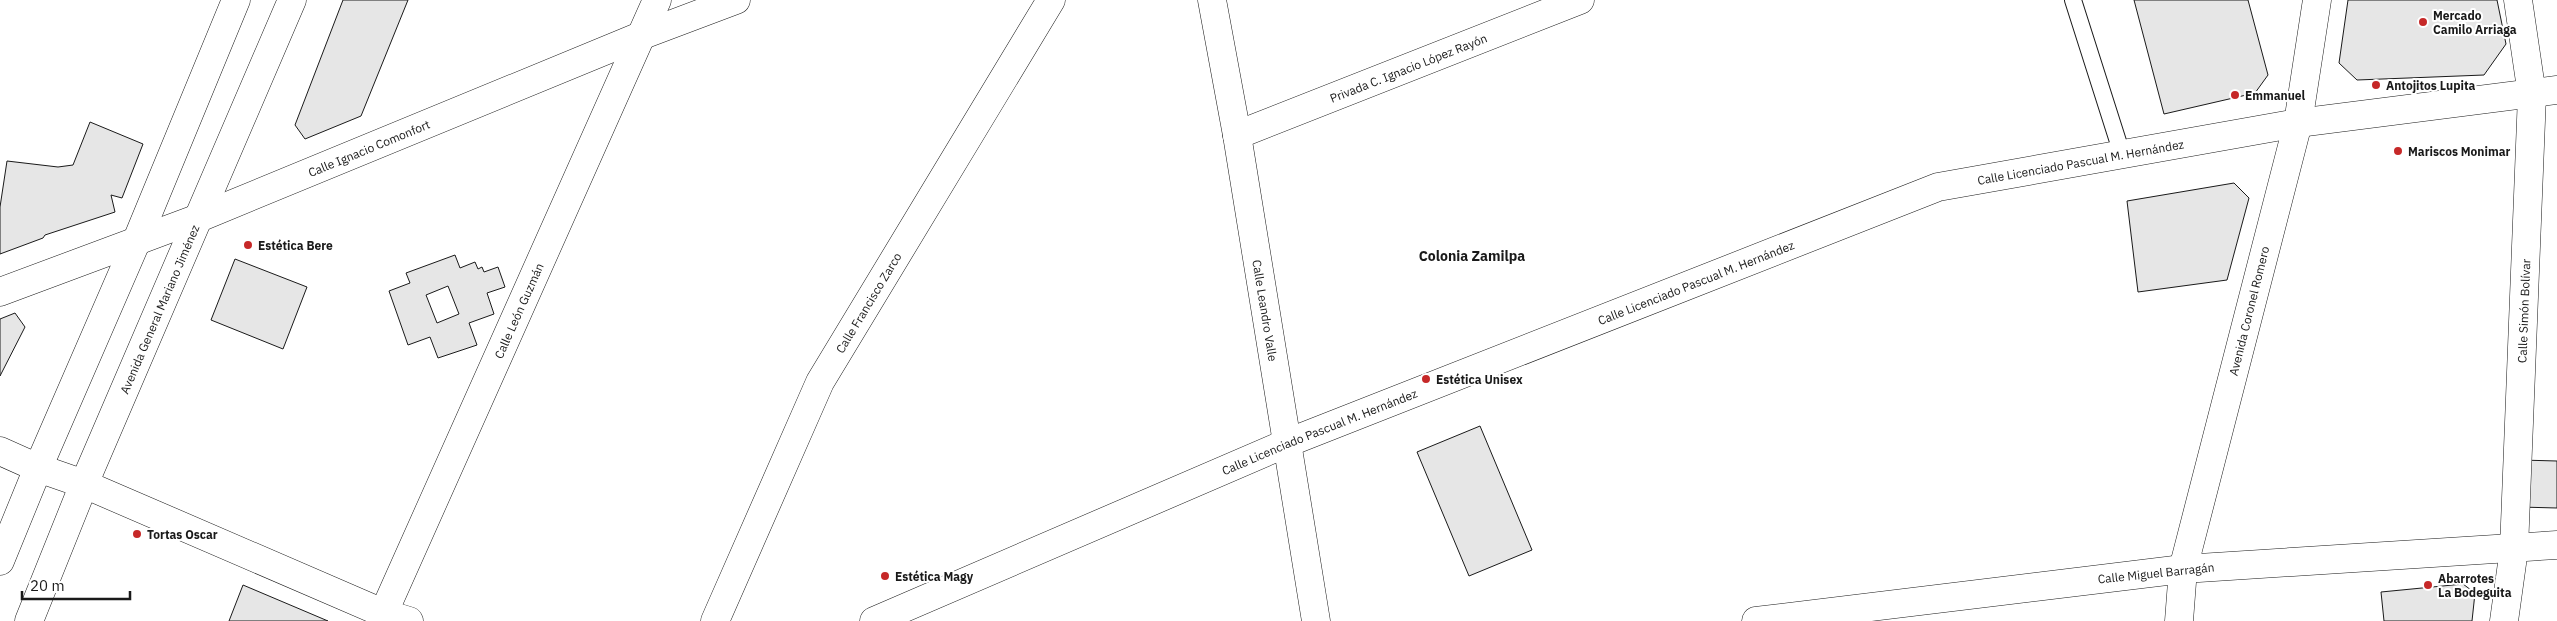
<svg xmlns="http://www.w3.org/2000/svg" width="2557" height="621" viewBox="0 0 2557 621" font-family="'IBM Plex Sans',sans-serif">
<rect width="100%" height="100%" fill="#fff"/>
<path fill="#e6e6e6" stroke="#1a1a1a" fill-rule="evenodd" d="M343,0h65l-47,116 -56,23 -10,-14z
M2134,0h114l20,75 -13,18 -91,21z
M2348,0h149l9,44 -22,31 -127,5 -18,-17z
M90,122l53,22 -21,54 -11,-3 4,17 -70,23 -2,3 -43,16v-47l7,-46 51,6 15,-2z
M2234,183l15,15 -22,82 -89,12 -11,-91z
M455,255l5,13 15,-6 3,7 4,-2 2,5 14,-5 7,20 -18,6 7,21 -25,9 8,22 -39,13 -8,-21 -22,8 -19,-54 21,-8 -4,-10zM448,286l11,28 -22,9 -11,-28z
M235,259l72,28 -24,62 -72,-29z
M15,313l10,14 -25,49v-57z
M1480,426l52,124 -63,26 -52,-124z
M2520,460l37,1v47l-38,-1z
M2463,584l12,9 -3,28h-88l-3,-29z
M243,585l85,36h-99z"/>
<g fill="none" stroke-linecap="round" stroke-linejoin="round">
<g stroke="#1a1a1a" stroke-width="18">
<path id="lane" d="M2073,0l49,154"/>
</g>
<g stroke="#1a1a1a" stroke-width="29">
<g id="street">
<path id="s1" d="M1212,0l25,135 79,486"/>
<path id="s2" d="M1237,135l343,-135"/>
<path id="s3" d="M0,292l201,-75 442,-182 93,-35"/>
<path d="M0,451l38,17 46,16 299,129 26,8"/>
<path id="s4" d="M380,621l277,-621"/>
<path id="s5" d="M715,621l105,-239 231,-382"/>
<path id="s6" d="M874,621l413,-178 651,-256 360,-64"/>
<path d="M1756,621l427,-52"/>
<path id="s7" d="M2504,621l10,-72 18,-454 -14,-95"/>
</g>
</g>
<g stroke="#1a1a1a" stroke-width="29">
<path id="secondary" d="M2179,621l4,-52"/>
</g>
<g stroke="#1a1a1a" stroke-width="29">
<g id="primary">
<path d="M2317,0l-19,123 -115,446 374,-24"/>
<path d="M2298,123l259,-33"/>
<path d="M0,561l38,-93 99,-228 99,-240"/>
<path id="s8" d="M29,621l55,-137 208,-484"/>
</g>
</g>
<use href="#lane" stroke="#fff" stroke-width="16"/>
<use href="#street" stroke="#fff" stroke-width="28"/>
<use href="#secondary" stroke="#fff" stroke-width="28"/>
<use href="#primary" stroke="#fff" stroke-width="28"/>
</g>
<g fill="#c62828" stroke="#fff" stroke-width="2">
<circle cx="2423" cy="22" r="5"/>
<circle cx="2376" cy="85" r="5"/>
<circle cx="2235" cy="95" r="5"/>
<circle cx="2398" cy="151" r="5"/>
<circle cx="248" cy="245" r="5"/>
<circle cx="1426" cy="379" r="5"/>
<circle cx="137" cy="534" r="5"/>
<circle cx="885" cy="576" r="5"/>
<circle cx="2428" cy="585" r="5"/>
</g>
<g text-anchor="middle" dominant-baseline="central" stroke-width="4" stroke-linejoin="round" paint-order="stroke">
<g font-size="12" font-weight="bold" fill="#1a1a1a" stroke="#fff" text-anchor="start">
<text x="2433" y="15">Mercado<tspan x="2433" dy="14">Camilo Arriaga</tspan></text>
<text x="2386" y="85">Antojitos Lupita</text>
<text x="2245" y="95">Emmanuel</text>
<text x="2408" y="151">Mariscos Monimar</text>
<text x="258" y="245">Estética Bere</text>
<text x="1436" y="379">Estética Unisex</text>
<text x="147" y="534">Tortas Oscar</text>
<text x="895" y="576">Estética Magy</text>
<text x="2438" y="578">Abarrotes<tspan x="2438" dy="14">La Bodeguita</tspan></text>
</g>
<g font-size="12" fill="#1a1a1a" stroke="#fff">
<text stroke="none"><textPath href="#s2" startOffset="184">Privada C. Ignacio López Rayón</textPath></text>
<text stroke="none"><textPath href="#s3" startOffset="396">Calle Ignacio Comonfort</textPath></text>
<text stroke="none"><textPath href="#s6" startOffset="1294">Calle Licenciado Pascual M. Hernández</textPath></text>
<text stroke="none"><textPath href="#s6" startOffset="889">Calle Licenciado Pascual M. Hernández</textPath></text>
<text stroke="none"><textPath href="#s5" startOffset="354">Calle Francisco Zarco</textPath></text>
<text stroke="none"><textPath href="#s8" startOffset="338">Avenida General Mariano Jiménez</textPath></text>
<text stroke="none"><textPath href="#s1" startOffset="315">Calle Leandro Valle</textPath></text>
<text stroke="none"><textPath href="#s7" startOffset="311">Calle Simón Bolívar</textPath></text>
<text stroke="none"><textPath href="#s4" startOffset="340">Calle León Guzmán</textPath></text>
<text transform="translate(2249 311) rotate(-76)">Avenida Coronel Romero</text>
<text stroke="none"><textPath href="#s6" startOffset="484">Calle Licenciado Pascual M. Hernández</textPath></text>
<text transform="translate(2156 573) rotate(-6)">Calle Miguel Barragán</text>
</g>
<g font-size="14" font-weight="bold" fill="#1a1a1a" stroke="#fff">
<text x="1472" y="256">Colonia Zamilpa</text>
</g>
</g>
<path d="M22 591v8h108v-8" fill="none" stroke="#1a1a1a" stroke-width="2.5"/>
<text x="30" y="591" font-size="15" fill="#1a1a1a" stroke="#ffffff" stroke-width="4" paint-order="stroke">20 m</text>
</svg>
